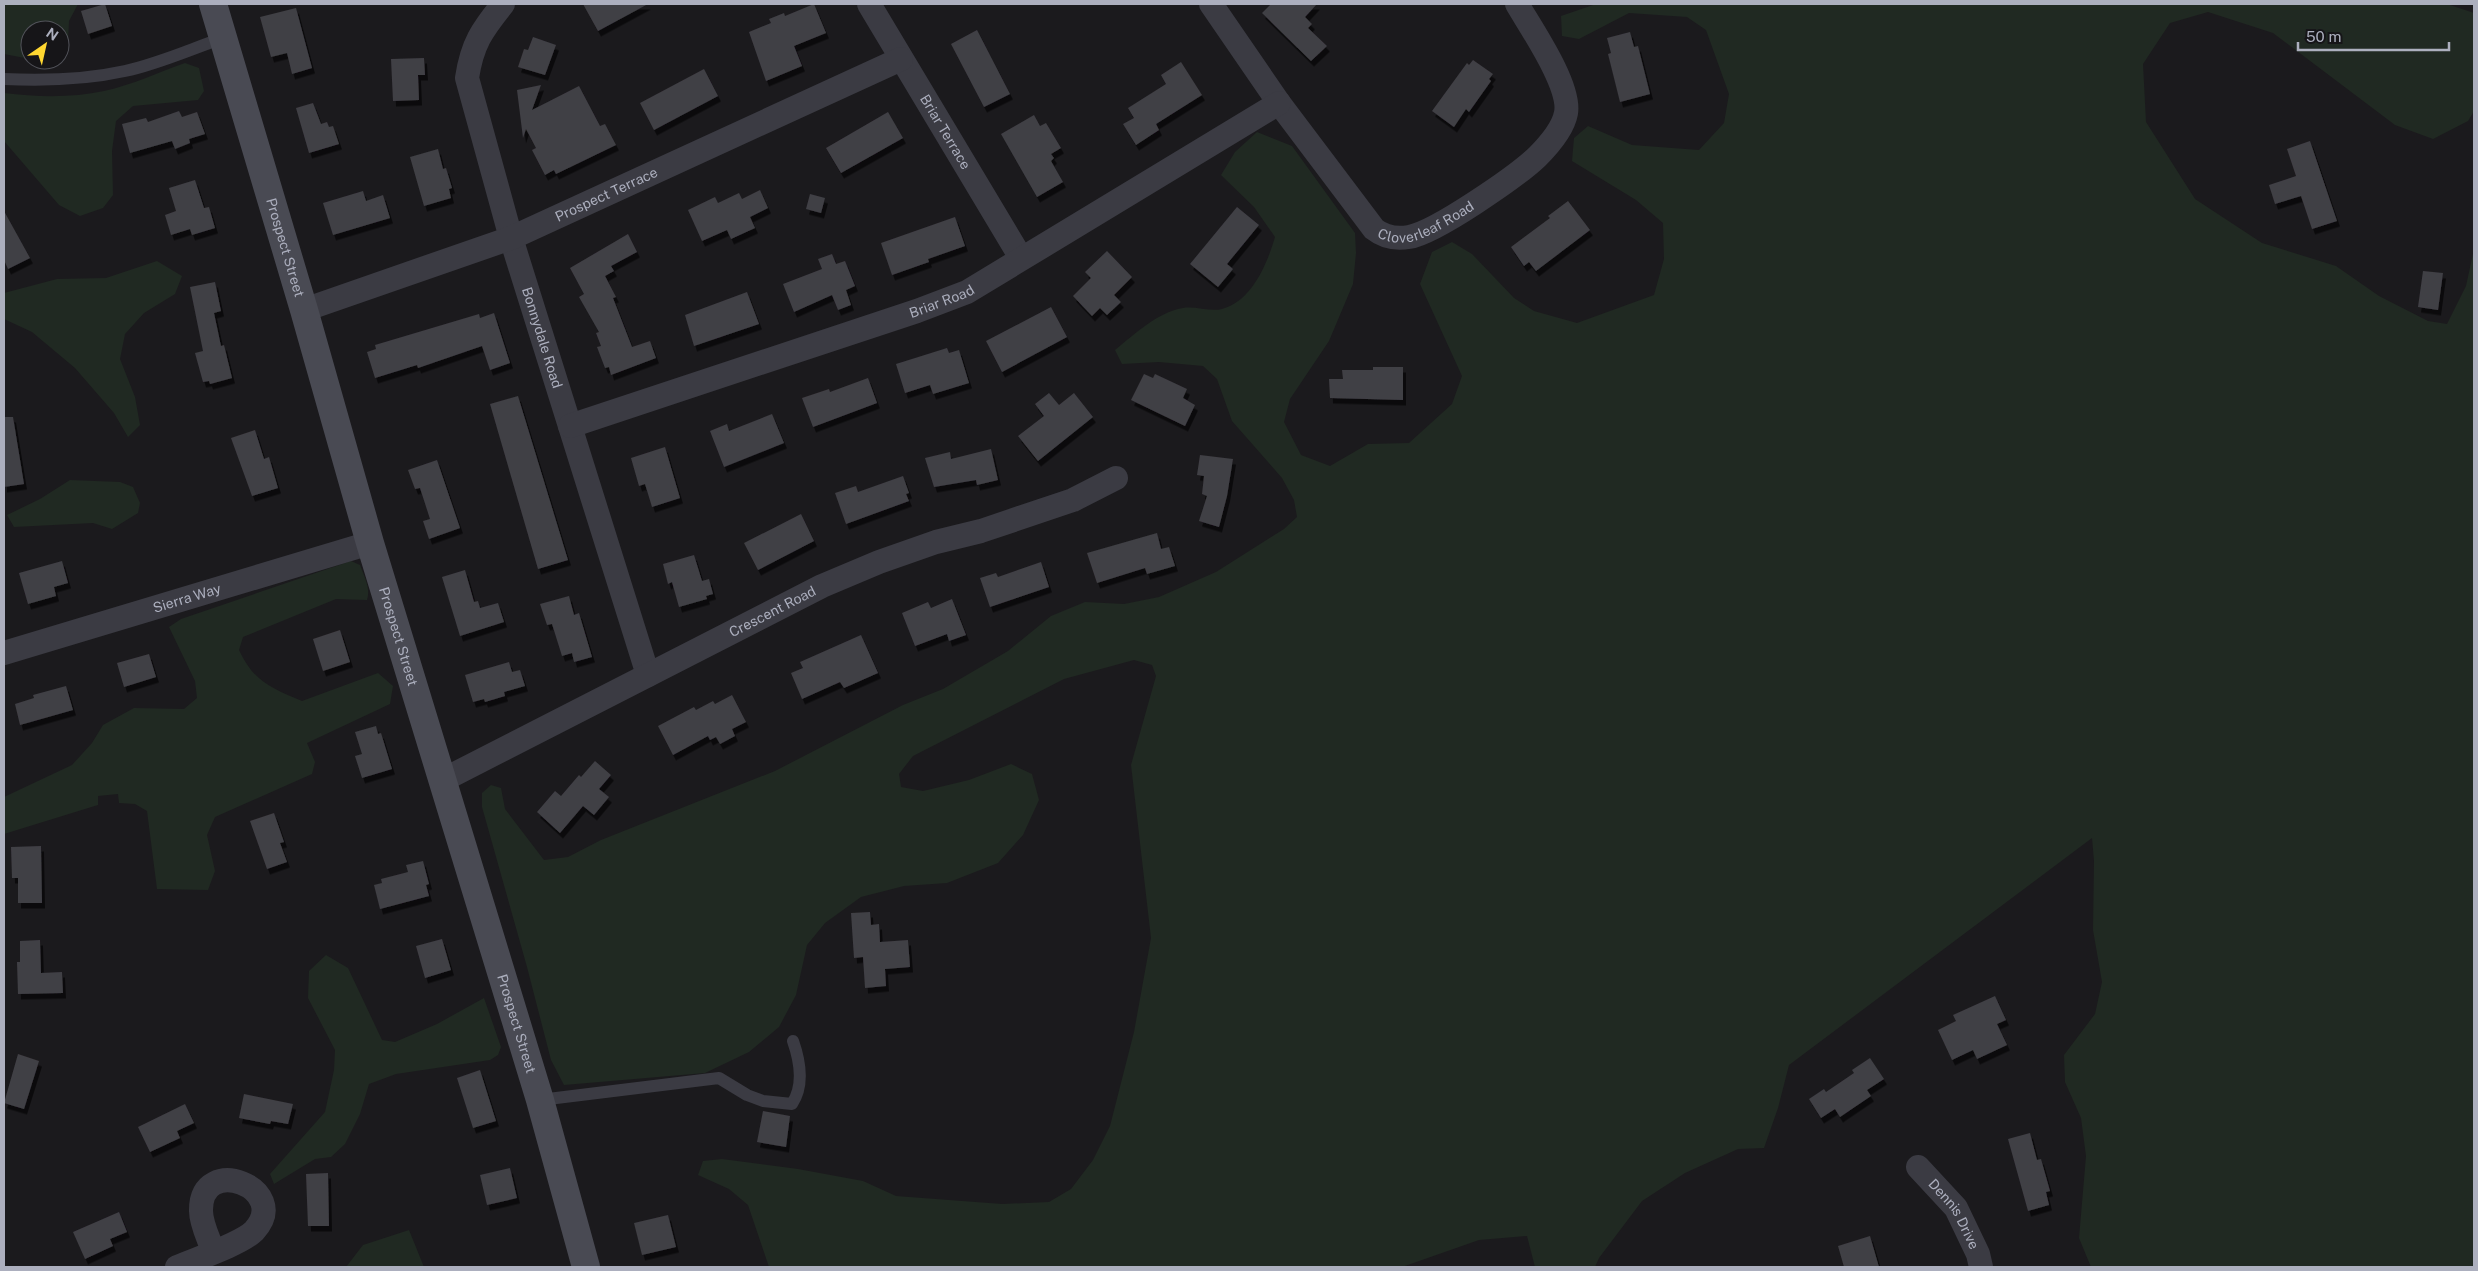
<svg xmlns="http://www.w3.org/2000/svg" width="2478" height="1271" viewBox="0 0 2478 1271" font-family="'Public Sans',sans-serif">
<defs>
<filter id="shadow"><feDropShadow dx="3" dy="5.5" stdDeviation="0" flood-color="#0009"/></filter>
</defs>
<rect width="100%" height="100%" fill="#1b1a1d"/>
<path fill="#202922" d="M4,4h74l-9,17 -1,21 -8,11v-23h-30v29l-26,-5z
M1596,4h851l27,9v98l-6,10 -35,18 -38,-14 -122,-92 -65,-21 -38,11 -27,41 3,58 49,77 67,44 74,23 43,30 49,25 19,3 19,-38 8,-37v1018h-383l-12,-29 7,-82 -5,-38 -16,-36 -1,-27 31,-41 7,-32 -9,-52 1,-69 -2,-23 -303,227 -11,43 -14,40 -26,1 -53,24 -43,28 -43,57 -4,9h-60l-8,-31 -48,4 -77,27h-633l-21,-62 -19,-16 -31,-14 5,-14 19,-2 76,10 65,12 33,15 106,8 47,-2 22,-13 22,-29 17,-34 24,-94 17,-94 -20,-173 25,-89 -4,-11 -18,-5 -70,19 -151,77 -14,18 2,13 22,4 46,-11 42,-16 21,10 7,26 -16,35 -25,28 -51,20 -43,3 -43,11 -36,26 -18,22 -11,50 -17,32 -30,25 -44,21 -141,12 -13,-25 -24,-93 -45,-160v-14l9,-8 10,3 4,21 39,51 24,-3 33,-17 174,-69 128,-66 40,-16 65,-38 43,-35 34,-14 39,2 35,-7 57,-25 68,-43 13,-12 -3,-17 -12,-22 -50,-57 -15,-42 -14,-13 -44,-4 -37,2 -7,-14c20,-16 41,-37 68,-42 13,-2 27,4 39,1 30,-8 45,-45 53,-72l-21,-30 -33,-32 14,-23 22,-20 35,14 63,87 1,20 -3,31 -24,57 -39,58 -6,23 17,33 29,11 38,-22 41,-1 43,-39 10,-28 -42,-92 12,-32 20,-10 20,12 42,44 20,13 43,12 77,-28 10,-36 -1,-36 -27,-23 -64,-39 2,-23 14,-12 44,19 67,5 25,-27 5,-29 -23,-64 -19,-13 -58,-4 -50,26 -17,-3 -1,-20z
M185,63l14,5 5,23 -6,9 -65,6 -17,15 -4,30 1,44 -10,13 -23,8 -21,-11 -55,-64v-48c33,4 68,5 100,-2 28,-6 55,-19 81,-28z
M157,261l25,15 -7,18 -31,19 -19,21 -5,25 15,38 5,28 -12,12 -14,-24 -39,-45 -43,-36 -28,-13v-26l53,-14 49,-1z
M70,480l50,2 13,5 7,16 -2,10 -26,16 -19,-6 -79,4 -7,-12 33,-16z
M351,561l9,4c4,11 11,23 7,35l-31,-1 -93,38 -4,13c15,32 32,38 63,51l76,-28 15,13 -3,18 -83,39 8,19 -3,12 -97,43 -8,18 8,36 -7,19 -51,-1 -10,-78 -12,-7 -16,-1 -1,-9 -20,2v9l-94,29v-37l68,-32 20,-22 11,-18 31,-17 50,1 13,-11 -2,-17 -26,-54 12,-8z
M326,955l22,13 34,72 13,2 42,-18 47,-26 17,49 -3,8 -8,5 -94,14 -27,10 -9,30 -15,30 -14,13 -16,2 -41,25 -4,-10 55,-62 9,-42 1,-20 -27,-52 1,-27z
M409,1230l15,37h-78l17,-22z"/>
<path fill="#403f45" filter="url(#shadow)" d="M105,4l7,22 -24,8 -7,-23z
M583,4h65l-50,27z
M814,4l12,29 -32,13 8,20 -36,15 -17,-49 22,-9 -2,-4 15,-6 1,3z
M1271,4h46l-12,13 7,7 -4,4 19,18 -16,15 -49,-48z
M296,8l16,60 -20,6 -5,-21 -16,4 -11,-40z
M977,30l33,64 -26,13 -33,-63z
M1630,32l4,15 4,-1 12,48 -30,8 -12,-48 3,-1 -4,-15z
M533,37l23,8 -11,30 -27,-8 6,-18 4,1z
M424,58l1,17h-7l1,25 -26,1 -2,-42z
M1473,60l20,14 -4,5 2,2 -22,31 -3,-3 -12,18 -22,-16 35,-48 2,2z
M1181,62l21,33 -46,29 3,6 -23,15 -13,-21 11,-6 -6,-10 38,-24 -5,-9z
M704,69l14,27 -64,34 -14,-27z
M541,85l-9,25 47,-24 21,40 5,-2 11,21 -60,29 -2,-4 -9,5 -13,-25 4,-2 -10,-19 -3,9 -6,-48z
M313,103l8,21 6,-2 2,5 4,-1 6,18 -30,9 -13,-45z
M179,111l3,6 15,-5 8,22 -16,5 1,4 -15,6 -3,-8 -42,12 -8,-29 24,-6 2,4z
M888,112l15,26 -62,35 -15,-25z
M1034,115l6,11 6,-3 15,25 -10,6 3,4 -3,3 12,21 -26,15 -36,-63z
M2310,141l27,80 -25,8 -11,-33 -26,8 -6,-19 27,-9 -9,-27z
M438,149l5,20 3,-1 6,20 -3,1 2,9 -27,8 -14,-49z
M195,180l9,28 5,-1 6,21 -23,7 -2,-6 -19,6 -6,-20 11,-4 -7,-23z
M760,190l8,18 -18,9 5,11 -24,11 -4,-9 -25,11 -14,-31 27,-13 3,6 21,-10 3,6z
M363,191l3,10 17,-6 7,23 -57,17 -10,-32z
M810,194l15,4 -4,15 -15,-4z
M1568,201l22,29 -54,41 -7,-9 -5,4 -13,-19 39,-29 -2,-2z
M1237,207l22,18 -32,39 6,5 -15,18 -28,-23z
M4,211l26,47 -22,11 -4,-9z
M955,217l10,29 -37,13 1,3 -37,13 -11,-32z
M628,234l9,18 -26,14 3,5 -9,5 11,21 -3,1 19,49 18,-6 6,17 -45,17 -2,-8 -4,1 -8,-21 4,-1 -5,-13 3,-1 -20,-35 5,-3 -14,-26z
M1107,251l25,26 -18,18 7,7 -14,13 -7,-7 -8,8 -19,-20 18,-18 -6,-6z
M832,254l4,10 9,-3 10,25 -9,4 5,15 -13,5 -6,-15 -38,17 -11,-28 39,-15 -4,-10z
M2423,271l20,2 -5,37 -20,-3z
M215,282l6,29 -7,2 7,33 3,-1 8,33 -22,6 -1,-3 -6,1 -8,-29 8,-2 -13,-64z
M747,292l12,32 -65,22 -9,-31z
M1051,307l16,30 -65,35 -16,-31z
M494,313l16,50 -20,7 -8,-24 -64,22 -1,-3 -42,13 -8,-26 9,-3 -1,-4 104,-31 1,4z
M947,348l2,5 10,-3 10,33 -36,11 -3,-9 -25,8 -9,-29z
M1373,367h30v33l-73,-2 -1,-19h14l-1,-9h31z
M1144,374l9,4 2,-4 32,15 -4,9 12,7 -10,21 -54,-26z
M868,378l9,25 -64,24 -11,-29 27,-9 1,3z
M1049,393l10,12 15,-12 19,24 -55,44 -20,-25 26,-20 -9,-12z
M518,396l50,164 -30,9 -48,-165z
M772,414l12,29 -60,24 -14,-36 17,-7 2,7z
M4,417h9l11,67 -20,3z
M255,430l9,29 5,-2 9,31 -26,8 -21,-58z
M665,447l15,51 -28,9 -7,-23 -6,2 -8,-28z
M991,449l7,31 -21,5 -1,-5 -42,7 -9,-29 25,-6 1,7z
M1200,455l33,4 -6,37 -8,31 -20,-6 8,-25 -5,-2 2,-18 -7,-1z
M437,460l23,68 -31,11 -6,-18 7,-2 -10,-31 -5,1 -7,-19z
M903,476l6,17 -3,1 3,7 -63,23 -11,-31 21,-7 2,6z
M801,514l13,27 -56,29 -14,-27z
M1157,533l4,16 8,-2 6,19 -28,8 -2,-6 -48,15 -10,-30z
M694,555l8,26 7,-2 4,15 -7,2 1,3 -28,8 -7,-25 -4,2 -5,-20z
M62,561l6,22 -14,4 2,9 -28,8 -9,-31z
M1041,562l8,25 -59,20 -10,-29 16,-5 2,4z
M465,570l9,32 4,-1 2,7 18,-5 6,19 -44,14 -18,-59z
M569,596l5,19 5,-2 13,44 -18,5 -2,-9 -10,3 -10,-32 -5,1 -7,-21z
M952,599l14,36 -17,6 -2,-7 -32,12 -13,-33 26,-11 3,6z
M340,630l10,32 -27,9 -10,-32z
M861,635l17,38 -34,15 -4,-6 -38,17 -11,-26 12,-5 -3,-6z
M149,654l7,23 -32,10 -7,-24z
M509,662l3,10 8,-2 5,16 -21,6 1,4 -20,6 -1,-3 -11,3 -8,-27z
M66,686l7,24 -53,15 -5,-21 19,-6 -1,-3z
M732,695l14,27 -14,7 3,7 -15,8 -4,-7 -6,3 -2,-4 -35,19 -15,-29 36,-19 2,3 17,-9 2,3z
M376,726l2,8 3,-1 11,36 -30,9 -7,-22 7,-2 -7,-22z
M595,761l16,14 -12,14 10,8 -15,18 -11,-9 -23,27 -23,-21 18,-21 6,5 18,-21 2,2z
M274,813l10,29 -4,1 7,19 -20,7 -17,-48z
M41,846l1,57h-24v-25h-6l-1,-31z
M423,861l6,23 -3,1 3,11 -49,13 -6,-24 8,-2 -1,-4 27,-7 -2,-7z
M870,912l1,13 8,-1 1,18 28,-2 2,27 -25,2 1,17 -21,2 -2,-31 -9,1 -3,-45z
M442,939l9,31 -26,8 -9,-32z
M40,940l1,33 21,-1 1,21 -45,1 -1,-32h3v-21z
M1995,996l11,24 -9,4 10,21 -30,14 -4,-9 -21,10 -14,-30 18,-9 -3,-6z
M18,1054l21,7 -15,48 -20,-6z
M1870,1058l14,21 -17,11 4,6 -31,21 -5,-8 -14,9 -12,-19 15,-10 2,3 28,-19 -2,-3z
M480,1070l16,51 -23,7 -16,-50z
M244,1094l49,10 -5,20 -17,-3 -1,3 -31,-6z
M185,1104l9,19 -17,8 3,7 -30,14 -12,-25z
M763,1111l27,5 -4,31 -29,-5z
M2030,1133l7,27 4,-1 9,32 -4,1 3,13 -21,6 -20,-72z
M510,1168l7,30 -30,7 -7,-30z
M328,1173l1,53h-21l-2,-52z
M119,1212l8,20 -17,7 3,7 -28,13 -12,-27z
M668,1215l8,32 -34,8 -8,-32z
M1870,1236l9,31h-35l-6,-21z"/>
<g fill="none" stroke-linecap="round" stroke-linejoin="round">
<path stroke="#3b3b43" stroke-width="12" d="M4,79c41,2 80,1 121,-8 33,-7 66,-22 98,-33
M540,1100l179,-22 28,17 16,6 29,3c12,-18 8,-43 1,-63"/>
<g stroke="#3b3b43" stroke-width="24">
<path id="s1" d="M503,4c-21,26 -31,40 -36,74l44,160 137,437"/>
<path id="s2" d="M869,4l152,254"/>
<path id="s3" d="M1211,4l68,99 95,126c10,8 23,10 35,8 26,-4 108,-61 128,-80 11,-11 26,-28 29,-44 5,-27 -35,-85 -49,-109"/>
<path id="s4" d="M304,310l207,-72 390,-179"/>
<path id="s5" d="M570,426l347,-115 50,-19 312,-189"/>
<path id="s6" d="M4,653l366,-110"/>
<path id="s7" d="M443,780l379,-194 57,-24 57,-20 45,-11 92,-31 43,-22"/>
<path id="s8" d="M1918,1167l38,41 22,46 3,13"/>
<path d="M177,1267c19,-8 64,-23 77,-36 39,-42 -54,-79 -53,-20 0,13 8,28 12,40"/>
</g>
<path stroke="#494a53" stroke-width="28" id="s9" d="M213,4l91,306 66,233 170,557 46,167"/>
</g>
<g text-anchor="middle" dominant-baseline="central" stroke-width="4" stroke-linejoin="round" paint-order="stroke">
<g font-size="14" fill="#acafbe" stroke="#161518">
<text stroke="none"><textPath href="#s2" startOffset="149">Briar Terrace</textPath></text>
<text stroke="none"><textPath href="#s4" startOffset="324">Prospect Terrace</textPath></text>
<text stroke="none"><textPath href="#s3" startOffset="335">Cloverleaf Road</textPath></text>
<text stroke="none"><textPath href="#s9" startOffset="254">Prospect Street</textPath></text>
<text stroke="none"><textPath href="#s5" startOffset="392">Briar Road</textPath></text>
<text stroke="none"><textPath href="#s1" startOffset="354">Bonnydale Road</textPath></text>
<text stroke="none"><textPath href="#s6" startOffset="191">Sierra Way</textPath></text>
<text stroke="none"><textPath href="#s7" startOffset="370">Crescent Road</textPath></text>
<text stroke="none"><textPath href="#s9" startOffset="659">Prospect Street</textPath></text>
<text stroke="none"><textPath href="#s9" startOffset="1064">Prospect Street</textPath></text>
<text stroke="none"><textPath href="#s8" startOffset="60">Dennis Drive</textPath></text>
</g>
</g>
<rect width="2478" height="1271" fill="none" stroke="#acafbe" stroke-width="10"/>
<g transform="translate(45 45) rotate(34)"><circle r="24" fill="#161518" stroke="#52535a"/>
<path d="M0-4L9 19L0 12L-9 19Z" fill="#ffd731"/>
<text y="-8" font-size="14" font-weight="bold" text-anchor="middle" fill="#acafbe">N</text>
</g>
<path d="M2298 42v8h151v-8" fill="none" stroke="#acafbe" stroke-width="2.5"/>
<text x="2306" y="42" font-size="15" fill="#acafbe" stroke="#161518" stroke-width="4" paint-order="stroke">50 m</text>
</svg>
